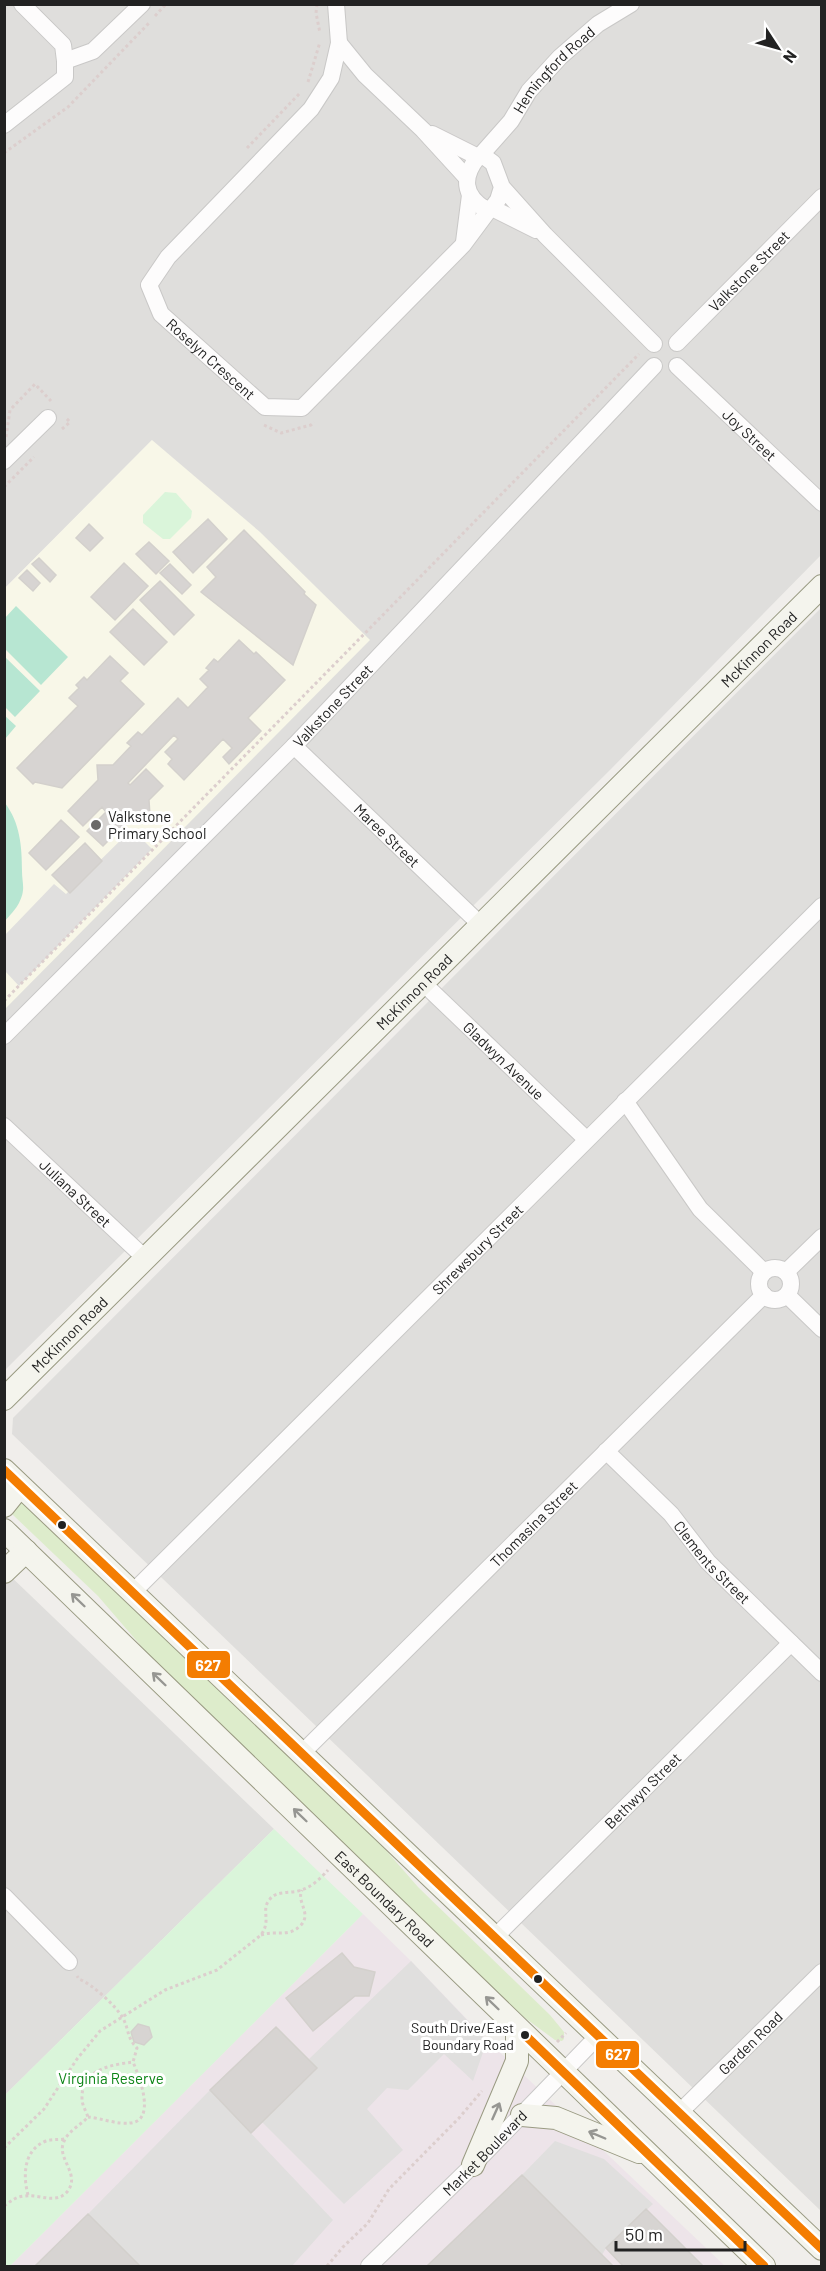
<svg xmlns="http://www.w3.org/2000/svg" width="826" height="2271" viewBox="0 0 826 2271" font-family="Barlow,sans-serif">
<rect width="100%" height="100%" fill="#f0eeeb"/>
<path fill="#dfdedc" d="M5,5h816v550l-210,214 -606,601v-374l147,-556 -147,148z
M821,608v1603l-809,-777 1,-16z
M4,1570l270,259 -269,266h-1z"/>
<path fill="#ede4e9" d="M363,1914l48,47 77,80 237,225h-715z"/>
<path fill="#f8f7e8" d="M152,440l108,92 110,108 -365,369v-421z"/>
<path fill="#ddeccb" d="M20,1500l357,340 41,47 132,128 14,17v7l-2,2 -7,-1 -34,-25 -361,-347 -62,-72 -85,-81 -2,-4z"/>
<path fill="#daf5da" d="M165,492l11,1 16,18 -1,7 -21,21h-7l-20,-16v-8z
M274,1829l89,85 -353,352h-5v-171z"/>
<path fill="#b7e6d2" d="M16,606l52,51 -27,28 -36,-36v-31z
M4,656l36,35 -25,26 -10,-10z
M4,715l12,11 -11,13h-1z
M5,803c15,20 17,43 17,68 0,13 4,18 -3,32 -3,6 -10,13 -14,18z"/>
<path fill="#e0dfde" d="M132,829l20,20 -133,137 -14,-15 -1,-35 50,-52 12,10z
M411,1961l76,80 -14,40 -29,-27 -36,36 -21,-2 -20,21 36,41 -59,54 -83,-83 55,-53 -7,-9z
M210,2090l123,130 -41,46h-152l-52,-52z
M555,2141l49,18 49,45 -47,44 -4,7 -80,-80z"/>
<path fill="#d7d4d2" stroke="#d3d0cc" stroke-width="1.5" d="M208,519l19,20 -34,34 -20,-21z
M89,524l14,14 -13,13 -14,-13z
M244,530l61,62 -1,2 12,11 -23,60 -92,-73 15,-15 -9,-10z
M149,542l20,19 -13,13 -20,-20z
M39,558l17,17 -6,7 -18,-18z
M124,563l24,23 -33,34 -24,-23z
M170,564l21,21 -9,9 -22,-21z
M27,570l13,13 -7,8 -14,-13z
M160,581l34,34 -20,20 -34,-35z
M133,609l34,33 -23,23 -34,-33z
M239,640l15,14 2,-2 29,28 -37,38 13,13 -32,33 -6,-7 9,-9 -9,-9 -39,41 -16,-16 4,-5 -7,-7 13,-13 -4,-4 -46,48 2,2 16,-16 17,17 -14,14 1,16 -16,-1 -31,31 -16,-15 19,-19 -4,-5 -19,19 -15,-15 30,-31 -1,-15h16l18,-19 -4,-3 11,-11 4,3 36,-37 10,10 20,-21 -8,-8 9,-9 -3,-2 8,-9 4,3z
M110,656l18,17 -8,8 24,23 -82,84 -27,-6 -2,2 -16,-16 61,-62 -9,-8 10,-10 -3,-3 8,-8 3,3z
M61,820l18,17 -33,33 -17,-17z
M85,843l17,18 -32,32 -18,-18z
M342,1953l12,14 21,5 -6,24h-14l-42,35 -27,-33z
M138,2024l11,3 3,10 -8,8 -10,-3 -3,-10z
M276,2027l41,41 -66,65 -41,-43z
M522,2175l91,91h-186z
M646,2209l57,57h-80l-17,-18z
M88,2214l52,52h-105z"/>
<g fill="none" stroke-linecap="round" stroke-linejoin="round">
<g stroke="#c9c8c7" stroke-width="18">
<g id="street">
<path d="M22,4l41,41 2,16"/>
<path id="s1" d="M336,4l3,39 -8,35 -20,31 -143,148 -19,28 12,29 104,93 37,1 161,-163 26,-35"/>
<path d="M339,43l26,32 58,55 43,47"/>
<path d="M4,125l61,-48v-16l28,-10 49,-47"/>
<path d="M432,134l46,23"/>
<path id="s2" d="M480,156l31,-35 18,-30 31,-34 38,-33 33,-20"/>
<path d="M502,187l-4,13 -6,8 -7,1c-22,-14 -23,-32 -7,-52h7l8,6 9,24 43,48 109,109"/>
<path d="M492,208l44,22"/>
<path d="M464,242l6,-47"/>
<path id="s3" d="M677,343l145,-146"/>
<path id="s4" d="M677,366l145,137"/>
<path d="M4,461l44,-43"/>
<path id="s5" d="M294,746l187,179"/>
<path id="s6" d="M423,983l163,156"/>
<path id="s7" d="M4,1036l290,-290 360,-380"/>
<path d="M625,1101l75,108 64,63"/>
<path id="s8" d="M4,1126l142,133"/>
<circle cx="775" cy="1284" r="16"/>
<path d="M786,1272l36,-35"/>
<path d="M787,1295l35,34"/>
<path id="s9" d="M606,1451l65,63 37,48 114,111"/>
<path id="s10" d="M133,1592l689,-686"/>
<path id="s11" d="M302,1753l462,-458"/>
<path d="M4,1896l65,66"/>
<path id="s12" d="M495,1937l296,-294"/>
<path id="s13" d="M679,2113l143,-141"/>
<path id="s14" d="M369,2266l104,-101 125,-129"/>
</g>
</g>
<g stroke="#999a82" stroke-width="24">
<g id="secondary">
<path id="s15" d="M4,1399l818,-813"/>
<path d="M4,1470l818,779"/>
<path d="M4,1506l16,-20"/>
<path id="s16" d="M4,1530l760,736"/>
<path d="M4,1572l22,-21"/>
<path d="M522,2115l34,3 83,34"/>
<path d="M473,2165l44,-104v-33"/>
</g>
</g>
<path stroke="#dccecd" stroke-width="3" stroke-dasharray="3 3" stroke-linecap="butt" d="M317,4l-1,9 4,20
M155,16l11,-12
M308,82l12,-40
M247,148l54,-56
M4,153l64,-46 81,-84
M264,425l17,8 30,-8 3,-3
M62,429l8,-7 -5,-5
M6,437l4,-27 25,-26 16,17
M4,487l30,-30
M4,1001l635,-647
M261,1935c15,-5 28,3 40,-10 11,-12 -5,-23 1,-35
M557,2042l9,-9
M88,2117c12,1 31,8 42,6 27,-2 9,-47 3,-61
M4,2148l40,-39 33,-50 23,-28 65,-41 52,-20 44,-35c11,-15 -1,-25 9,-36 7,-9 21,-5 31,-9 11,-3 20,-12 27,-20
M28,2195c-5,-19 -5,-45 18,-54 6,-2 12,-1 19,-2
M4,2206c7,-5 13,-10 21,-10 14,-2 30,8 41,-3 16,-17 -8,-33 -3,-49 4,-13 17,-18 25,-27 -2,-6 -6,-12 -6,-18 -1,-30 29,-34 51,-37l4,-14c-10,-10 -8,-18 -14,-30 -8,-13 -31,-34 -44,-39l-2,-3
M327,2266l16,-19 25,-24 21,-34 70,-71 23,-27"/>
<use href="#street" stroke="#fdfcfc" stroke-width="16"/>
<use href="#secondary" stroke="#f4f4ed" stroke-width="22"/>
<g stroke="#fff" stroke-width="14">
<path id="bus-1" d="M4,1470l818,779
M525,2035l239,231"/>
</g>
<use href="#bus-1" stroke="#f47d02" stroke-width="9"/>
</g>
<defs><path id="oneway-shaft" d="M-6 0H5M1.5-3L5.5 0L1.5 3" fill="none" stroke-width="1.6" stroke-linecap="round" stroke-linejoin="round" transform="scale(1.5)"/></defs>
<g stroke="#969692">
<use href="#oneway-shaft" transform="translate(78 1600) rotate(-136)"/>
<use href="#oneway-shaft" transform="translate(159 1679) rotate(-136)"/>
<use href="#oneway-shaft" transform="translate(300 1815) rotate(-136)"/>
<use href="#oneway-shaft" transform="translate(492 2003) rotate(-136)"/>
<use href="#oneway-shaft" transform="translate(496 2111) rotate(-66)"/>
<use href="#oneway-shaft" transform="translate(597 2135) rotate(-157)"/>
</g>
<circle fill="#6a6968" stroke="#fff" stroke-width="2" cx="96" cy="825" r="6"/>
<g fill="#222" stroke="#fff" stroke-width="2">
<circle cx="62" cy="1525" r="5"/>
<circle cx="538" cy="1979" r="5"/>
<circle cx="525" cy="2035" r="5"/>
</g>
<g text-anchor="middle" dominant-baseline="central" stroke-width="6" stroke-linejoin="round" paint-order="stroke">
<g font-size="14" fill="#222" stroke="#fff" text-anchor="end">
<text x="514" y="2027">South Drive/East<tspan x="514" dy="17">Boundary Road</tspan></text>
</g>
<g font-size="15" fill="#222" stroke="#fff">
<text stroke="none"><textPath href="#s2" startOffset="114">Hemingford Road</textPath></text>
<text stroke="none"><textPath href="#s3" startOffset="102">Valkstone Street</textPath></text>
<text stroke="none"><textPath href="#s1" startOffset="450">Roselyn Crescent</textPath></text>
<text stroke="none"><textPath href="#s4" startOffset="100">Joy Street</textPath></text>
<text stroke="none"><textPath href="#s15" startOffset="1064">McKinnon Road</textPath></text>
<text stroke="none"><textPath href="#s7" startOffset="466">Valkstone Street</textPath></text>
<text stroke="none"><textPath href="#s5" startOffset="129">Maree Street</textPath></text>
<text stroke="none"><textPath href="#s15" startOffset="578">McKinnon Road</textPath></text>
<text stroke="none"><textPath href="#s6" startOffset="112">Gladwyn Avenue</textPath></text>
<text stroke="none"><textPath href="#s8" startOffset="98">Juliana Street</textPath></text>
<text stroke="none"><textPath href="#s10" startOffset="486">Shrewsbury Street</textPath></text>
<text stroke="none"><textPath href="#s15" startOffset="92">McKinnon Road</textPath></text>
<text stroke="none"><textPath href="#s11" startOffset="326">Thomasina Street</textPath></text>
<text stroke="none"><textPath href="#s9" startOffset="154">Clements Street</textPath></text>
<text stroke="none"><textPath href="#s12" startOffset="208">Bethwyn Street</textPath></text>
<text stroke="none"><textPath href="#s16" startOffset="530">East Boundary Road</textPath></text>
<text stroke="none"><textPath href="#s13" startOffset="100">Garden Road</textPath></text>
<text stroke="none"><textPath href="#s14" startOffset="162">Market Boulevard</textPath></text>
</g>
<g font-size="15" fill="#222" stroke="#fff" text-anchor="start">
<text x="108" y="816">Valkstone<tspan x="108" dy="17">Primary School</tspan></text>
</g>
<g font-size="15" fill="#0c8416" stroke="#fff">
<text x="111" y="2078">Virginia Reserve</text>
</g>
</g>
<g stroke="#fff" stroke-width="2">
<rect x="186" y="1650" width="45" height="29" rx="6" fill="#f47d02"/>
<rect x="595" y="2040" width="45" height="29" rx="6" fill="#f47d02"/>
</g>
<g font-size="16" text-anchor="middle" font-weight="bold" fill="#fff">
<text x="208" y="1671">627</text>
<text x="618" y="2060">627</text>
</g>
<rect width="826" height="2271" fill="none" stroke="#222222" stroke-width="12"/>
<g transform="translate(778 48) rotate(126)" stroke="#ffffff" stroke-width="4.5" paint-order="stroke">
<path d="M0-4.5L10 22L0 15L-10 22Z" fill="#222222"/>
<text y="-9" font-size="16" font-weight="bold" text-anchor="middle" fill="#222222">N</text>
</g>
<path d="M616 2241v9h129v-9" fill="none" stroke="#222222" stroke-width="3"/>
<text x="625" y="2241" font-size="18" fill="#222222" stroke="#ffffff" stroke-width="4.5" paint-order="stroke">50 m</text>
</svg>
